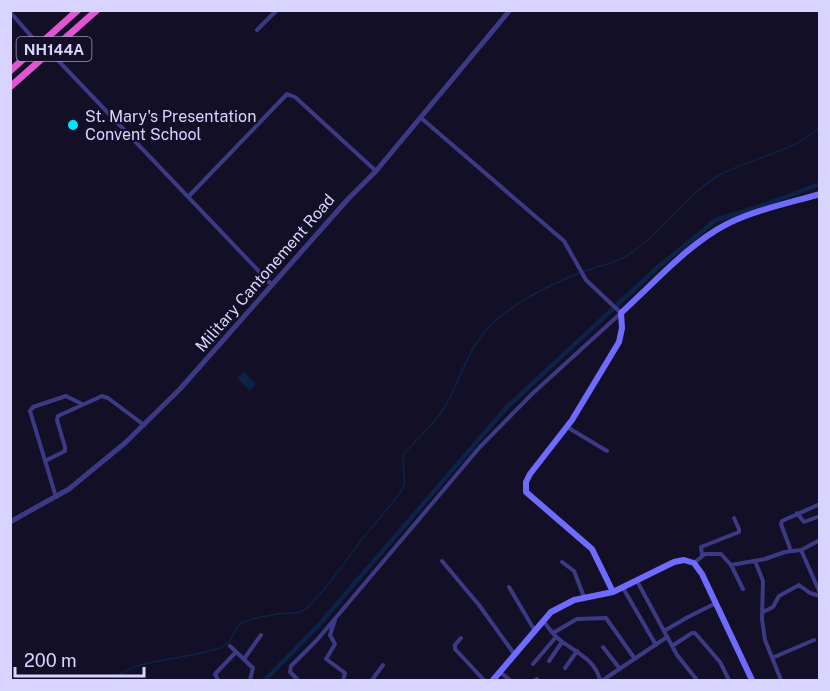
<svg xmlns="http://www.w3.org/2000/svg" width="830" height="691" viewBox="0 0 830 691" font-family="'Public Sans',sans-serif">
<rect width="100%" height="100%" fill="#130f26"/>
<path fill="#0c2248" d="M244,372l12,12 -6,7 -13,-13z"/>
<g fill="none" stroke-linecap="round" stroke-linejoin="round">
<path stroke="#0c2248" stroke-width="1.5" d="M115,680c17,-23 78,-20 107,-33 12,-5 10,-18 20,-24 9,-5 34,-9 45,-10 4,0 10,0 13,-1 15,-6 49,-55 60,-70 13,-17 28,-33 41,-50 8,-16 -1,-23 3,-38 12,-15 28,-27 39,-44 16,-25 22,-56 43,-80 22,-25 66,-46 96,-58 14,-6 31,-8 43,-15 35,-21 58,-60 93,-81 33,-19 73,-22 102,-49"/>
<path stroke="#0c2248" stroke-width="4.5" d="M265,680l52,-53 189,-219 152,-141 58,-47 45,-14 59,-22"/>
<path stroke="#3d3a85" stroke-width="4" d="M10,12l29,33
M257,30l20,-20
M50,52l222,233
M189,196l98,-102 8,3 81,74
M567,427l40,24
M45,461l20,-10v-4l-8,-27 1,-4 44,-20 6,2 36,27
M56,497l-26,-86 3,-4 33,-11 16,8
M797,513l7,9 16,-6
M801,550l19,43
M791,551l-10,-27 1,-3 38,-17
M702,555l-1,-8 38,-15v-3l-5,-11
M442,561l37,44 36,50
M755,561l8,20 -1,38 3,21 16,40
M562,562l12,9 10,26
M694,563l11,-9h16l10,11 12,24
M731,565l34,-6 20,-7 16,-2 19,-10
M637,581l40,74 20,25
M509,587l26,44
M623,588l33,57
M763,612l10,-5 6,-11 20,-11 11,8 10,3
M335,620l-5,15 5,9 -9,15 19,14 -2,7
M544,622c5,6 9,13 16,18 15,12 35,19 40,40
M664,631l24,-14 28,-14
M553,633l24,-14 29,-1 29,41
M461,638l-6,7v4l29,31
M230,646l23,22 -3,12
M672,646l20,-13h3l25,29 9,18
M603,647l17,22
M772,658l42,-18
M244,659l17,-24
M549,661l13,-19
M533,664l23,-27
M565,668l12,-17
M501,673l9,7
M218,680l-3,-6 21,-22
M298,680l-8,-8 1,-6 26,-26 162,-192 53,-54 89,-81 -35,-33 -22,-39 -144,-124
M372,680l11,-15
M535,680l2,-1
M603,680l64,-43"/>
<path stroke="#3d3a85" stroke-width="5" d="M10,522l59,-33 56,-46 55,-54 168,-190 28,-28 134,-161"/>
<path stroke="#6f6bff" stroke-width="6" d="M613,592l-21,-43 -66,-57v-10l4,-8 42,-54 47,-78 3,-14 -1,-15c32,-29 67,-69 106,-89 28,-14 62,-21 93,-30
M493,680l58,-68 23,-12 39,-8 61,-30 10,-2 10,3 8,11 50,106"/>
<path stroke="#e055d1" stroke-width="7" d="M10,71l68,-61
M10,87l87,-77"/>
</g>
<circle fill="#00e5ff" stroke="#130f26" stroke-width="2" cx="73" cy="125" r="6"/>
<g text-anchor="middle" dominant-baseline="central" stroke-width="4.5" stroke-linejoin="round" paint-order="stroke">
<rect fill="#130f26" stroke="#9e99be" stroke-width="1.5" x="16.5" y="37" width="75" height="24" rx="4.5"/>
<g font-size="15" font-weight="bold" fill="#d9d4ff">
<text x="54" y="49">NH144A</text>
</g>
<g font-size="16" fill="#d9d4ff" stroke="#130f26" text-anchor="start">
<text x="85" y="116">St. Mary's Presentation<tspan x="85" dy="18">Convent School</tspan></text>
</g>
<g font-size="16" fill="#d9d4ff" stroke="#130f26">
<text transform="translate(265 273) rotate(-49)">Military Cantonement Road</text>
</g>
</g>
<rect width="830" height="691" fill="none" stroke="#d9d4ff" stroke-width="24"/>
<path d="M15 667v9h129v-9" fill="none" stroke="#d9d4ff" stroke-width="3"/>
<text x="24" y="667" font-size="18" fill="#d9d4ff" stroke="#130f26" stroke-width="4.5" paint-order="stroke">200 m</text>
</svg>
